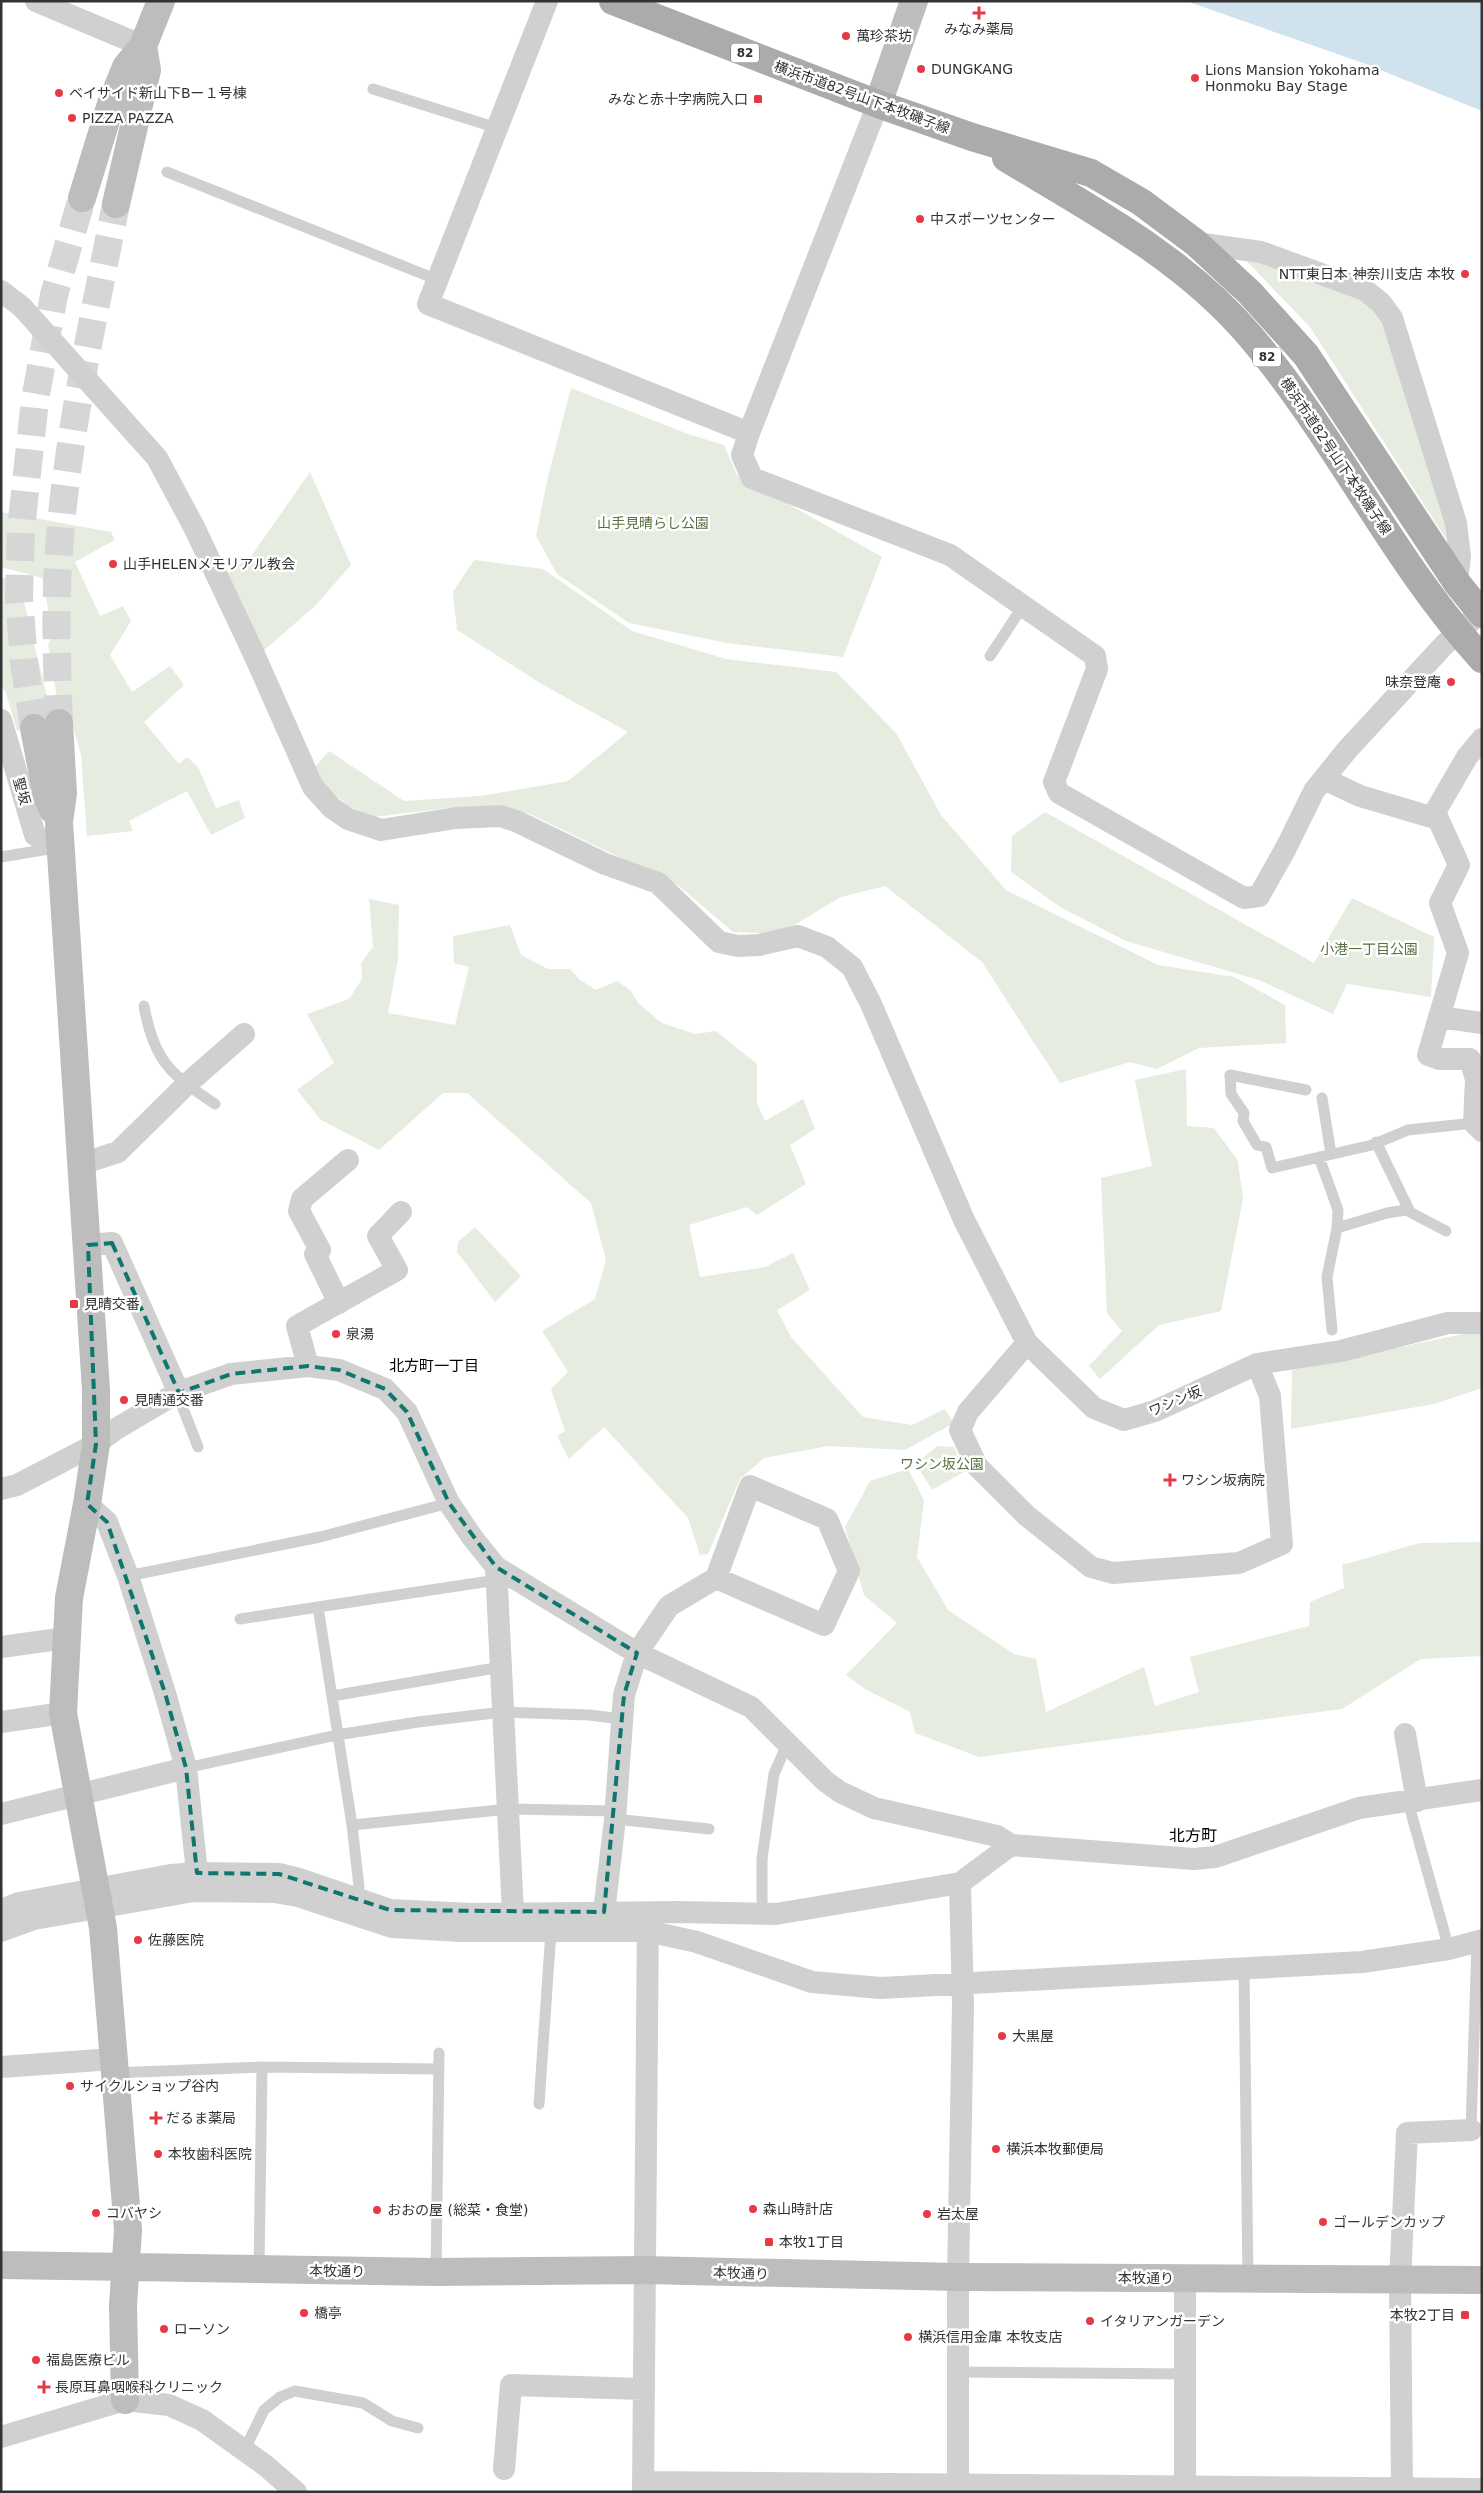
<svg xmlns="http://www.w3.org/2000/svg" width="1483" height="2493" viewBox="0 0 1483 2493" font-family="'DejaVu Sans','Noto Sans JP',sans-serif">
<rect width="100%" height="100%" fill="#fff"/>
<path fill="#e6ecdf" d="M1236,250l133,48 21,30 58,206 -2,5 -136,-212z
M571,388l117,46 36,11 13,30 145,82 -39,100 -116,-14 -98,-20 -72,-49 -21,-38 11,-55z
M310,472l41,93 -36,41 -54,47 -37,-77 28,-21z
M1,512l110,20 4,8 -40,22 25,54 23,-10 8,15 -21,34 22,37 38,-26 14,19 -40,37 35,42 8,-7 11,10 18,41 23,-8 6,18 -34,17 -24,-44 -58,30 4,10 -46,5 -6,-81 -9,-32 -12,-7 -12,-71 5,-11 -11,-56 -41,-11z
M474,560l69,9 89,62 94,28 110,13 60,61 45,82 65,75 152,75 76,12 51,28 1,38 -87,5 -42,21 -27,-7 -70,21 -78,-121 -97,-76 -44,11 -62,37 -46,-2 -54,-46 -147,-71 -30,-10 -54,3 -74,9 -25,-10 -26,-23 -7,-18 13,-15 75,50 76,-5 88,-15 60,-49 -88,-49 -83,-53 -4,-38z
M1,577l18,5 34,139 -36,10 -11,-38 -5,-7z
M1045,812l269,151 38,-65 82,39 -3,60 -84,-13 -14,30 -74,-34 -133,-39 -66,-34 -49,-35 1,-36z
M369,899l30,6 -1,54 -10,54 67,12 14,-58 -15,-4 -1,-27 57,-11 11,30 27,14h22l10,11 16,10 21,-9 13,9 8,13 24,20 33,11 21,-3 41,33v39l8,18 38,-22 12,30 -25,16 16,39 -49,31 -10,-8 -58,18 11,52 65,-10 28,-14 17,37 -33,20 14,27 72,80 49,8 33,-16 9,14 -49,27 -77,-4 -64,12 -24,21 -32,75 -8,1 -12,-37 -84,-91 -35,32 -12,-23 8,-5 -14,-42 17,-17 -26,-41 53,-32 11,-39 -15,-57 -124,-110h-24l-64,57 -58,-30 -24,-30 37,-27 -27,-49 42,-15 13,-20 -1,-16 12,-16z
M1186,1069l1,57 27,2 24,33 5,38 -22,112 -62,14 -59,54 -11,-13 33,-35 -15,-18 -6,-135 51,-12 -17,-86z
M475,1227l46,49 -26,26 -38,-50 1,-10z
M1482,1330v58l-48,16 -143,25 1,-59z
M937,1446l17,1 10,25 -32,18 -16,-26z
M908,1469l16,31 -7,57 31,53 66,44 22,5 10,53 98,-45 11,39 44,-14 -9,-35 119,-31 1,-24 34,-14 -2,-23 78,-22 62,-1v114l-61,3 -79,50 -363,48 -64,-24 -5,-21 -45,-23 -19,-14 51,-52 -33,-28 -19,-68 25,-46z"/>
<path fill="#cfe2ee" d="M1186,1h291l5,2v108l-119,-48z"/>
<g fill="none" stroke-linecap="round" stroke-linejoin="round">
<path stroke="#d6d6d6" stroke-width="28" stroke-dasharray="28 14" stroke-linecap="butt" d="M59,723c-2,-53 -4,-106 -1,-159 7,-119 35,-243 58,-360
M34,728l-10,-66 -5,-65 2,-68 14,-129 19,-105 28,-97"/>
<path stroke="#d0d0d0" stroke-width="11" d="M373,89l124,39
M167,172l271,108
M990,656l33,-50
M1,857l54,-9
M144,1006c10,55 26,68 71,98
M1306,1090l-76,-15 1,19 13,19 -1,8 14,24 9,2 6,21 100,-23 36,-15 66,-7
M1322,1098l9,56
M1376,1142l34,70
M1319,1157l19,53 -1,18 -10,49 5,53
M1337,1228l50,-15 19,-3 40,21
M177,1393l21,54
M128,1576l192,-39 129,-34
M240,1619l78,-12
M332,1696l169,-29
M186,1768l151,-33 81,-13 85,-10 86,3 33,4
M1408,1802l41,147
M615,1819l94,10
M352,1825l157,-16 107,2
M356,1898l3,-11 -7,-62 -34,-218 179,-27
M762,1914v-55l12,-85 13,-30
M1244,1969l4,310
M114,2073l148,-6 177,2
M539,2104l12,-173
M1474,2130h-3l6,-188
M259,2270l3,-203
M436,2272l3,-219
M958,2372l228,2
M244,2451l20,-41 16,-13 15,-6 68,12 29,18 26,7"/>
<path stroke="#d0d0d0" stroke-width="22" d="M36,1l107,45
M547,1l-119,303 321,129
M878,104l-129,329 -7,22 10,23 198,77 145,101 2,13 -43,113 5,11 185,105 15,-2 27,-48 28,-57 33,-41 98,-106 36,-32
M1196,243l65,9 104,38 16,13 11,15 64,205 4,33 -3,27
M1,291l21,16 135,151 37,69 59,125 60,135 19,21 16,11 33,11 75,-12 44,-2 16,5 89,43 53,19 61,59 19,4 21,-1 39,-9 29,11 25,20 19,37 93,216 63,123 67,65 30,12 31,-9 102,-47 84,-13 107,-28h34
M1,720l34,115 27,12
M1482,739l-15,18 -32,55 24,53 -19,38 18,50 -30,102 11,4h31l6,20 -2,44 8,8
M1324,779l36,17 78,23
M1439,1017l43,6
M81,1164l37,-12 69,-68 57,-50
M88,1245l24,-2 67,150
M339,1303l-24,-49 5,-4 -21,-39 3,-12 46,-39
M1027,1343l-59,69 -8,18 17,36 50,50 64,51 22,6 126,-10 43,-19 -12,-148 -13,-32
M308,1366l-11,-40 100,-56 -19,-34 23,-24
M1,1489l16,-4 79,-41 20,-15 61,-36 54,-19 77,-8 31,4 46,19 22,23 42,91 23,34 24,30 141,86 114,54 74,74 15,11 34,16 123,28 14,9
M87,1504l20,18 21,54 37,117 21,75 11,105
M496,1567l17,346
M1,1647l65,-9
M1,1722l62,-9
M1405,1734l12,67
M1,1814l185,-46
M1,1910l18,-7 152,-28 26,-2 82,1 20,5 91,31 81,4 208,-2 97,2 184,-31 51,-38 183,14 21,-2 144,-49 123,-18
M604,1912l11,-93 9,-124 13,-42 32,-47 47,-28 108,47 25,-54 -22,-52 -77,-33 -34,92
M1,1931l33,-12 160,-28 80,1 24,4 94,31 69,4h186l50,11 115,40 69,6 481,-26 87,-13 33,-9
M1,2067l112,-8
M1,2437l124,-37 44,5 33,15 64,46 30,26
M504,2469l7,-84 132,4
M644,2482l838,7
M643,2492l5,-576
M958,2492v-215l5,-272 -3,-122
M1185,2492v-214
M1402,2492l-2,-212 7,-147 64,-3"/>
<path stroke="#bdbdbd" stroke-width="28" d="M878,104l36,-103
M82,198l29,-94 15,-37 17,-21 18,-45
M116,204l31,-134 -4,-24
M59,723l4,70 -4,29 37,568v54l-9,60 -18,94 -6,115 40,215 25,302 -5,75 2,95
M34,728l13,68 6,14
M1,2265l435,7 209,-2 313,7 524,3"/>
<path stroke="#ababab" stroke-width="28" d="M613,1l265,103 94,33 119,36 50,29 55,41 54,50 56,62 151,228 25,31
M1006,158c86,52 178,100 244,178 86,101 142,224 232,323"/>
</g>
<path fill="none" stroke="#0f766e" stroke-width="4" stroke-dasharray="10 6" stroke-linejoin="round" d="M112,1243l67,150 52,-19 77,-8 31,4 46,19 22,23 42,91 47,64 141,86 -13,42 -20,217 -214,-2 -111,-36 -82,-1 -11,-105 -21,-75 -58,-171 -20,-18 9,-60 -8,-199z"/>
<g fill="#e63946" stroke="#fff" stroke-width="2">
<path d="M976.5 5.5h5v5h5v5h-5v5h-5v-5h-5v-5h5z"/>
<circle cx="846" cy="36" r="5"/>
<circle cx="921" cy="69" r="5"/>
<circle cx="1195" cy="78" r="5"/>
<circle cx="59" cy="93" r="5"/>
<rect x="753" y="94" width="10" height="10" rx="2.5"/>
<circle cx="72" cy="118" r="5"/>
<circle cx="920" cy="219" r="5"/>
<circle cx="1465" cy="274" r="5"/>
<circle cx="113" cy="564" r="5"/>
<circle cx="1451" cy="682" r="5"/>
<rect x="69" y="1299" width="10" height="10" rx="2.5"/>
<circle cx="336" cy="1334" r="5"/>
<circle cx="124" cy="1400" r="5"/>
<path d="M1167.5 1472.5h5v5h5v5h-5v5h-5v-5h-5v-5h5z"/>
<circle cx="138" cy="1940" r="5"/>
<circle cx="1002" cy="2036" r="5"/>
<circle cx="70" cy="2086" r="5"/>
<path d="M153.5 2110.5h5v5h5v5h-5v5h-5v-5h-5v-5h5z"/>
<circle cx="996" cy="2149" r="5"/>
<circle cx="158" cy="2154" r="5"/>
<circle cx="753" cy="2209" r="5"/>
<circle cx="377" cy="2210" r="5"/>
<circle cx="96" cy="2213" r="5"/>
<circle cx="927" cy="2214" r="5"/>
<circle cx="1323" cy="2222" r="5"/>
<rect x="764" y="2237" width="10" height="10" rx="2.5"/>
<circle cx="304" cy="2313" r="5"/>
<rect x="1460" y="2310" width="10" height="10" rx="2.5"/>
<circle cx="1090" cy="2321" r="5"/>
<circle cx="164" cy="2329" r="5"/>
<circle cx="908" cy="2337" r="5"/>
<circle cx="36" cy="2360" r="5"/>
<path d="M41.5 2379.5h5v5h5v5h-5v5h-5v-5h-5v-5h5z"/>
</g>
<g text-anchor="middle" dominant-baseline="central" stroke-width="5" stroke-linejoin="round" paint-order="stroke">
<g fill="#fff" stroke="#707070" stroke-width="1">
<rect x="731" y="43.5" width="28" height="19" rx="4"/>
<rect x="1253" y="347.5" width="28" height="19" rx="4"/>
</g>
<g font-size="12" font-weight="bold" fill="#333">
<text x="745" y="53">82</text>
<text x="1267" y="357">82</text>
</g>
<g font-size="14" fill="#333" stroke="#fff" text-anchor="start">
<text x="979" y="29" text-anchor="middle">みなみ薬局</text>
<text x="856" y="36">萬珍茶坊</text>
<text x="931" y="69">DUNGKANG</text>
<text x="1205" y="70">Lions Mansion Yokohama<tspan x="1205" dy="16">Honmoku Bay Stage</tspan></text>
<text x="69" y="93">ベイサイド新山下Bー１号棟</text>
<text x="748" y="99" text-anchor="end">みなと赤十字病院入口</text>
<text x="82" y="118">PIZZA PAZZA</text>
<text x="930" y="219">中スポーツセンター</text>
<text x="1455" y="274" text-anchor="end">NTT東日本 神奈川支店 本牧</text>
<text x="123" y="564">山手HELENメモリアル教会</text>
<text x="1441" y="682" text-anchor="end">味奈登庵</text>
<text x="84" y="1304">見晴交番</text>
<text x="346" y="1334">泉湯</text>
<text x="134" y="1400">見晴通交番</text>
<text x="1181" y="1480">ワシン坂病院</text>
<text x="148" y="1940">佐藤医院</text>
<text x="1012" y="2036">大黒屋</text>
<text x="80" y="2086">サイクルショップ谷内</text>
<text x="166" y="2118">だるま薬局</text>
<text x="1006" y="2149">横浜本牧郵便局</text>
<text x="168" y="2154">本牧歯科医院</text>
<text x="763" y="2209">森山時計店</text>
<text x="387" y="2210">おおの屋 (総菜・食堂)</text>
<text x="106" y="2213">コバヤシ</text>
<text x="937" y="2214">岩太屋</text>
<text x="1333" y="2222">ゴールデンカップ</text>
<text x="779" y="2242">本牧1丁目</text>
<text x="314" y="2313">橋亭</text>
<text x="1455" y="2315" text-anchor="end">本牧2丁目</text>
<text x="1100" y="2321">イタリアンガーデン</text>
<text x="174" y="2329">ローソン</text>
<text x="918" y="2337">横浜信用金庫 本牧支店</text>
<text x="46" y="2360">福島医療ビル</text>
<text x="55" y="2387">長原耳鼻咽喉科クリニック</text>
</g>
<g font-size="14" fill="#333" stroke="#fff">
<text transform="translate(862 97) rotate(20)">横浜市道82号山下本牧磯子線</text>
<text transform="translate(1336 456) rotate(56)">横浜市道82号山下本牧磯子線</text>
<text transform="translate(22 791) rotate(74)">聖坂</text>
<text transform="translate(1175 1401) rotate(-23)">ワシン坂</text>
<text transform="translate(337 2271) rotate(1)">本牧通り</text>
<text transform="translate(741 2273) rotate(2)">本牧通り</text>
<text x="1146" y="2278">本牧通り</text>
</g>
<g font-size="14" fill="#56703f" stroke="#fff">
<text x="653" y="523">山手見晴らし公園</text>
<text x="1369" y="949">小港一丁目公園</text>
<text x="942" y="1464">ワシン坂公園</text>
</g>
<g font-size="15" fill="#000" stroke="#fff">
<text x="434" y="1366">北方町一丁目</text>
</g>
<g font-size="16" fill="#000" stroke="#fff">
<text x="1193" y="1835">北方町</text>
</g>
</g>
<rect width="1483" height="2493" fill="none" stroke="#333333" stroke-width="5"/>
</svg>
